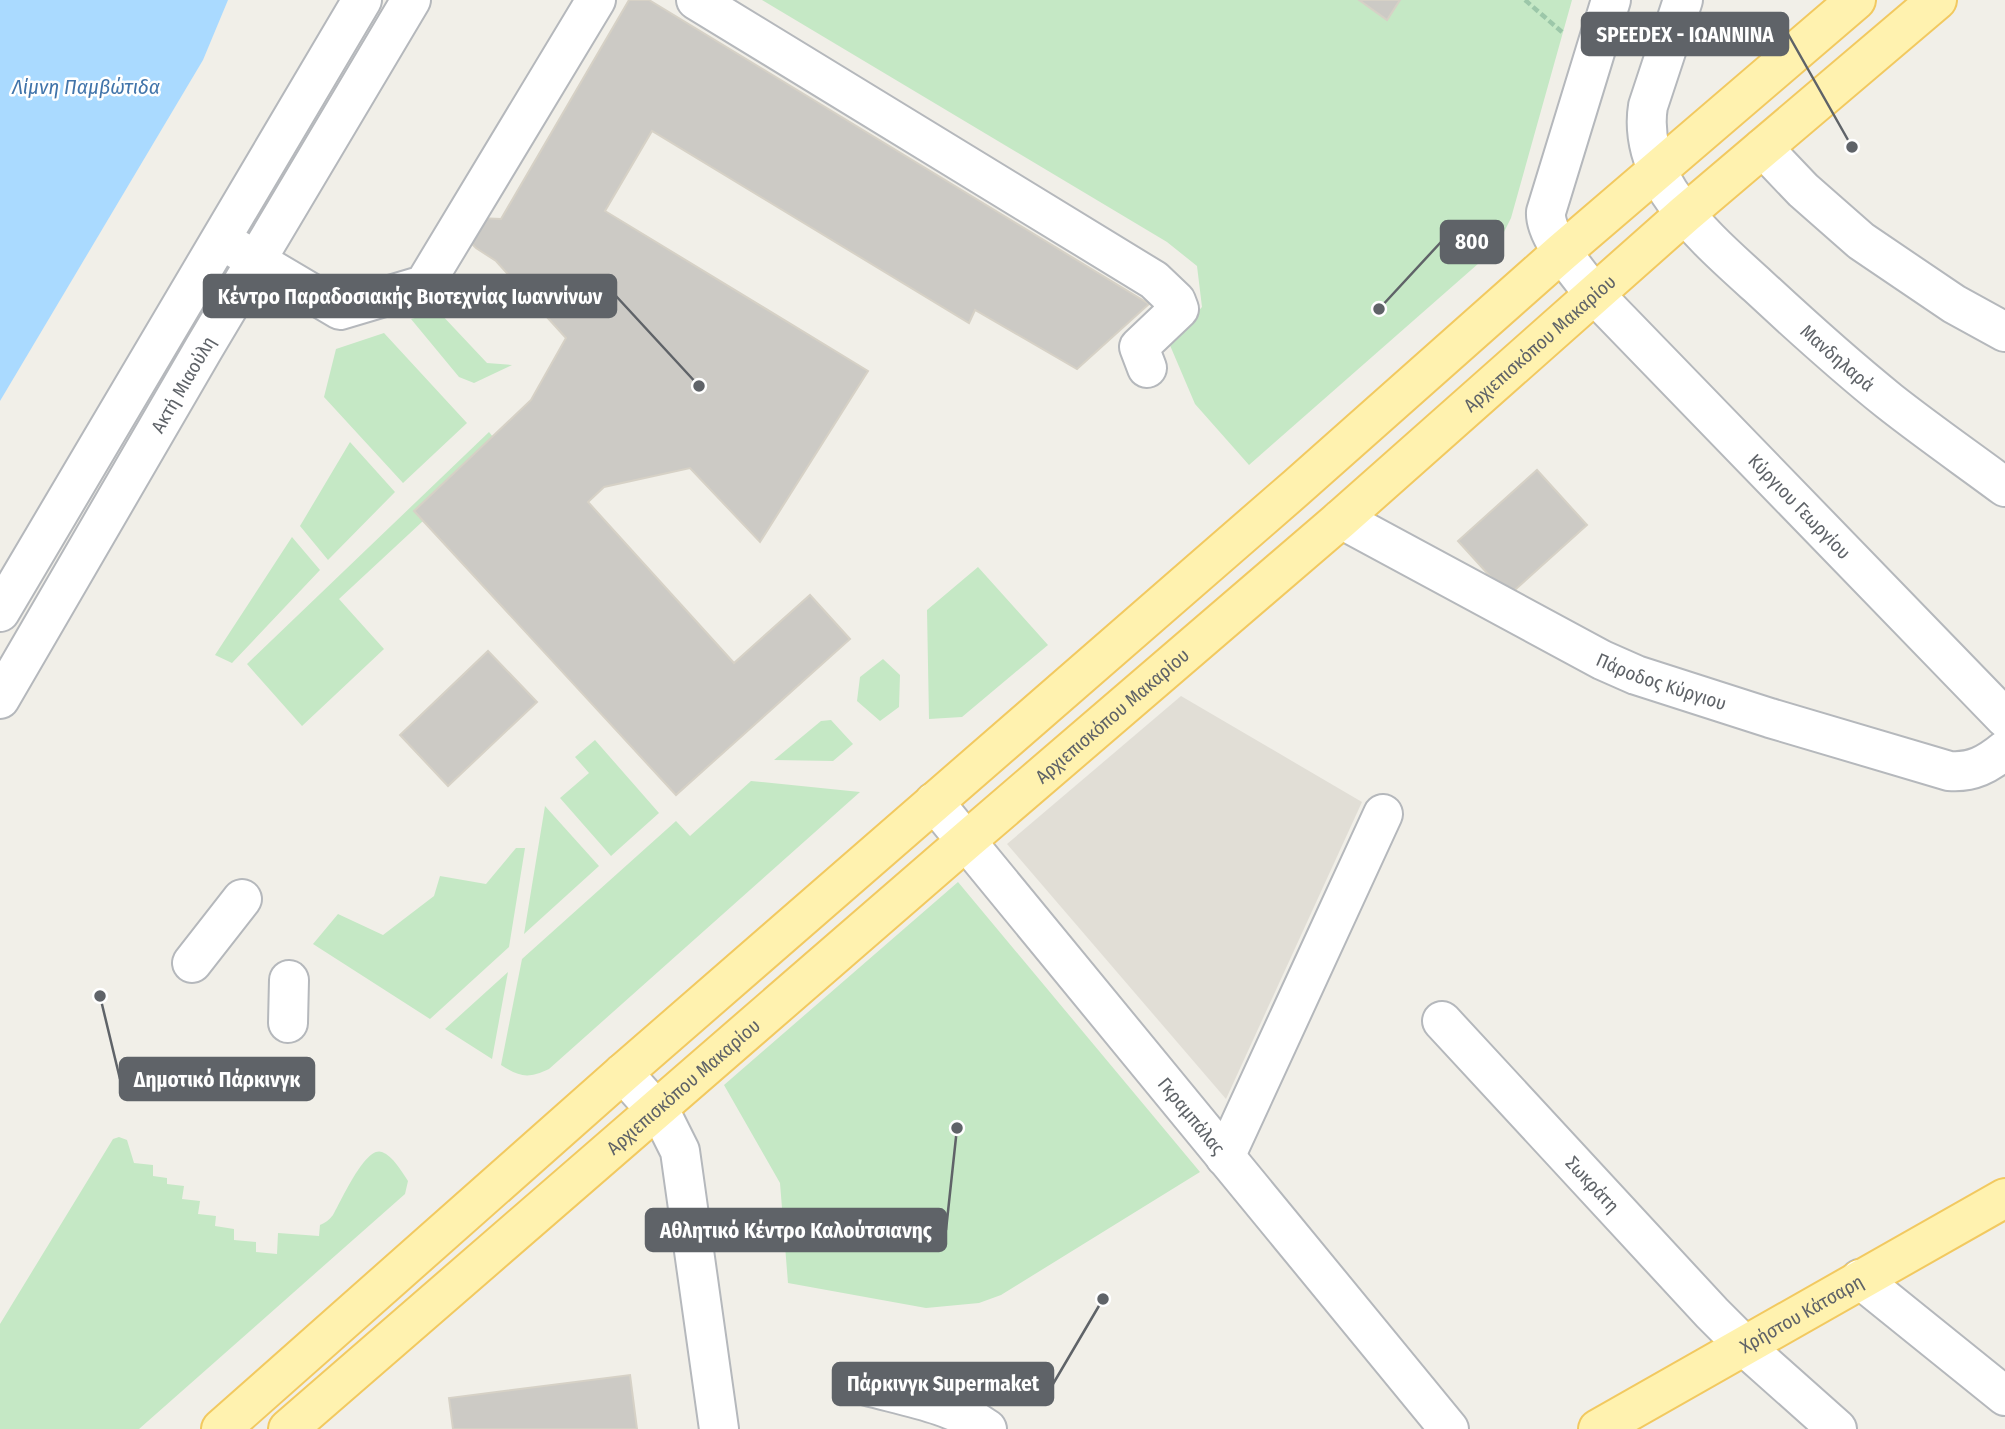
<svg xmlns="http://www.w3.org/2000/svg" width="2005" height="1429" viewBox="0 0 2005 1429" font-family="'Fira Sans Condensed',sans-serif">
<rect width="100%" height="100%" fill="#f1efe8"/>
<path fill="#e1ded6" d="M1181,696l181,106 -136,297 -219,-255z"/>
<path fill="#c5e8c5" d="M762,0h810l-61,218 -11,22 -21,23 -230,202 -54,-61 -26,-61 33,-36 -5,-41 -30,-24z
M439,312l48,51 25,2 -38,18 -15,-6 -48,-58z
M384,333l83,90 -64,60 -79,-86 12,-48z
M489,432l4,5 -79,74 9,10 -84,78 45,50 -82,77 -55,-62z
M350,442l45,50 -67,68 -28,-34z
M292,537l28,33 -88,93 -17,-8z
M978,567l70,78 -86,72 -33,2 -2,-109z
M883,659l17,16 -1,32 -19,14 -23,-20 3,-24z
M831,720l22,24 -20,17 -59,-1 47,-39z
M595,740l64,73 -48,43 -51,-58 29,-25 -14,-16z
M751,781l109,11 -311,277c-21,10 -29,8 -48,-4l21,-106 154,-138 14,15z
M545,806l54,60 -75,68z
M516,848h9l-16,99 -79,72 -117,-75 25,-30 45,21 51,-39 6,-20 46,8z
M958,882l242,290 -199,123 -22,8 -53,5 -138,-25 -8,-100 -56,-98z
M508,972l-16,87 -47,-30z
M119,1137l8,3 7,23 19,2v11l14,2v6l17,2 -2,13 18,2 -2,13 18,2 -1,10 19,3v11l22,2v10l21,2 1,-21 41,3 1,-11c5,-2 9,-5 13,-10 7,-11 32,-70 49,-63 11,4 20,20 26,29l-3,13 -266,235h-139v-105l113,-185z"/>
<path fill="#aadaff" d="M0,0h228l-25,60 -203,341z"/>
<path fill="#cccac5" stroke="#d6d1c6" stroke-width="2" d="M629,0h20l500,304 -72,65 -102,-59 -6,13 -317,-192 -47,80 263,160 -108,171 -70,-74 -86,19 -16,15 146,161 76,-68 40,44 -174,156 -262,-284 117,-111 35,-62 -70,-77 -20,-13 -13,-13 15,-17 23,1z
M1359,0h41l-13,20z
M1537,470l50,55 -79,71 -50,-55z
M488,651l49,51 -89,84 -48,-51z
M630,1375l7,54h-184l-4,-31z"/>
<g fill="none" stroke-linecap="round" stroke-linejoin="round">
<g stroke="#b5b8bc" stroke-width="42">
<g id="minor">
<path d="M696,0l458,280 22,21 3,8 -40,38 8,21"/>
<path id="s1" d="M1611,0l-65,212c-2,24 34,63 48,82l411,424"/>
<path id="s2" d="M1683,0l-35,106c-5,30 5,61 21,86 22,34 58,66 88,93 43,40 86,79 132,116 38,30 77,57 116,86"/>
<path d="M1763,148l40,42 58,51 93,63 51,28"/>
<path d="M235,248l105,62 84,-25 172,-285"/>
<path id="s3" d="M1341,519l261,141 34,15 134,43 179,53c23,2 39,-7 56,-21"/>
<path d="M0,612l362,-612"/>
<path id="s4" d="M0,699l204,-351 207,-348"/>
<path id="s5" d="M934,802l515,627"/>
<path d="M192,963l50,-64"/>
<path id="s6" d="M1442,1021l270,292 42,42 83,74"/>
<path d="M288,1023l1,-43"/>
<path d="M623,1073l41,46 16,32 39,278"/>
<path d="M1225,1157l158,-343"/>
<path d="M1860,1279l145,117"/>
<path d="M867,1386c41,11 85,18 120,43"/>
</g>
</g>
<g stroke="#f2c960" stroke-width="42">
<g id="major">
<path d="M221,1429l402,-356 674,-586 265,-235 294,-252"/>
<path id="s7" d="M288,1429l678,-588 375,-322 344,-305 252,-214"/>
<path id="s8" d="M1598,1429l407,-231"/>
</g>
</g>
<path stroke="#9cc7a9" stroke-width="4.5" stroke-dasharray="7 3.5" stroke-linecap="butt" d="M1525,0l37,32"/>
<use href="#minor" stroke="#fff" stroke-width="38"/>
<use href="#major" stroke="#fff2af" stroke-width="38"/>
</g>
<g text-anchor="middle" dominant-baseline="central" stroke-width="5" stroke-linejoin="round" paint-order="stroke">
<g font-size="19" fill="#5f6368" stroke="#fff">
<text stroke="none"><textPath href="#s7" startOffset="1657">Αρχιεπισκόπου Μακαρίου</textPath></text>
<text stroke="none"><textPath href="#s2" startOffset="439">Μανδηλαρά</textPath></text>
<text stroke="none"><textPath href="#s4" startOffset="364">Ακτή Μιαούλη</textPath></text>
<text stroke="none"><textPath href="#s1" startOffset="614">Κύργιου Γεωργίου</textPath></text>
<text stroke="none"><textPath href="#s3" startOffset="360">Πάροδος Κύργιου</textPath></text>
<text stroke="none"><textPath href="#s7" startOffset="1090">Αρχιεπισκόπου Μακαρίου</textPath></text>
<text stroke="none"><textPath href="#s7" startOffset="523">Αρχιεπισκόπου Μακαρίου</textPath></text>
<text stroke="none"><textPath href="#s5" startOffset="406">Γκραμπάλας</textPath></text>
<text stroke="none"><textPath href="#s6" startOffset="222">Σωκράτη</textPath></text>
<text stroke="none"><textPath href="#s8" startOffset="234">Χρήστου Κάτσαρη</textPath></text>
</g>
<g font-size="21" font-style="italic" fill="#4174aa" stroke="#fff">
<text x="86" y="87">Λίμνη Παμβώτιδα</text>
</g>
</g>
<path fill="none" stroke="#5f6368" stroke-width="2.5" d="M1852 147L1788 34M1379 309L1441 242M699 386L616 296M100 996L120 1079M957 1128L946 1230M1103 1299L1053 1384"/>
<g fill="#5f6368" stroke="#fff" stroke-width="2.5">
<circle cx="1852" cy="147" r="7"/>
<circle cx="1379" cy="309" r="7"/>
<circle cx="699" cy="386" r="7"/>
<circle cx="100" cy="996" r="7"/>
<circle cx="957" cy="1128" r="7"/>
<circle cx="1103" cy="1299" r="7"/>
</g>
<g fill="#5f6368" stroke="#5f6368" stroke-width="2.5">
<rect x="1582" y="13" width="206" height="42" rx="7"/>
<rect x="1441" y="221" width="62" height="42" rx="7"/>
<rect x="204" y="275" width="412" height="42" rx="7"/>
<rect x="120" y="1058" width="194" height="42" rx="7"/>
<rect x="646" y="1209" width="300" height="42" rx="7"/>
<rect x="833" y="1363" width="220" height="42" rx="7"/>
</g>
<g font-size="21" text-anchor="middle" font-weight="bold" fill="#fff">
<text x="1685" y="42">SPEEDEX - ΙΩΑΝΝΙΝΑ</text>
<text x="1472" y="249">800</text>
<text x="410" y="304">Κέντρο Παραδοσιακής Βιοτεχνίας Ιωαννίνων</text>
<text x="217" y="1087">Δημοτικό Πάρκινγκ</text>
<text x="796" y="1238">Αθλητικό Κέντρο Καλούτσιανης</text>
<text x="943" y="1391">Πάρκινγκ Supermaket</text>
</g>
</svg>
